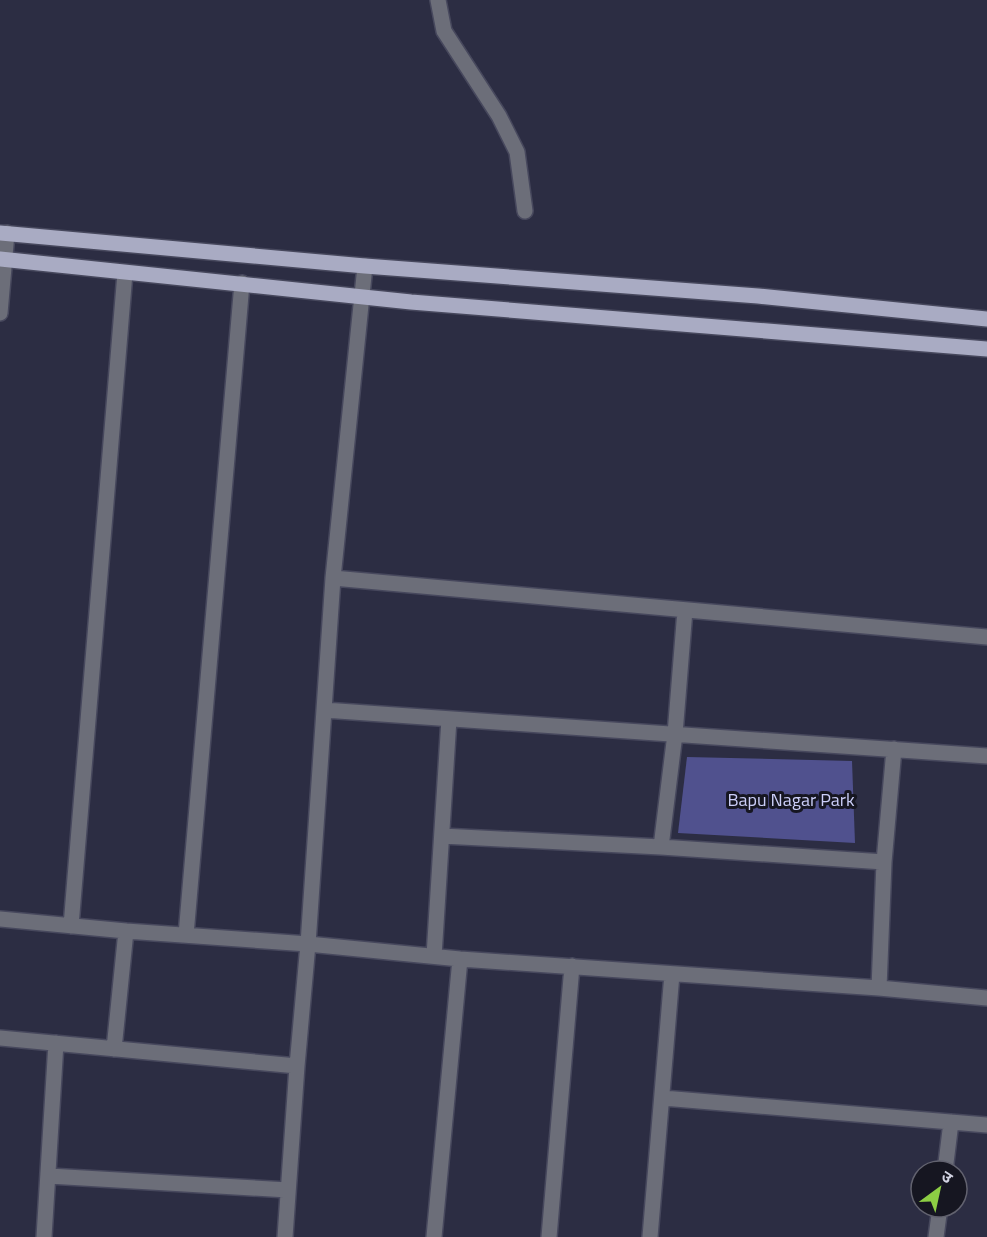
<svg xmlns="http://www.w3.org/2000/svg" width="987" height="1237" viewBox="0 0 987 1237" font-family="'Titillium Web','Noto Sans Devanagari',sans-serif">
<rect width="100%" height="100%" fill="#2c2d43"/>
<path fill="#50518e" d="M687,757l165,4 3,82 -177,-10z"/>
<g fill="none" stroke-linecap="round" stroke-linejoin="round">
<g stroke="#47485d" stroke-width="18">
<path id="minor" d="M438,0l6,31 55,85 18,36 8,59
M0,313l7,-80
M333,578l654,59
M324,710l663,46
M442,836l219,11 223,15
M661,847l14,-113 10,-124
M0,919l126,12 182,13 152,15 419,29 108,10
M71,926l54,-653
M186,935l56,-652
M434,956l15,-237
M879,988l5,-126 10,-113
M0,1038l297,28 11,-122 25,-366 32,-312
M114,1049l12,-118
M663,1098l324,27
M945,1171l6,-49
M49,1176l239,14
M44,1237l12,-194
M285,1237l12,-171
M434,1237l26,-278
M549,1237l23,-271
M650,1237l22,-263
M936,1237l4,-30"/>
</g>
<g stroke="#47485d" stroke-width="18">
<path id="major" d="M0,233l365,33 393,30 229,23
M0,259l411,43 576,47"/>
</g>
<use href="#minor" stroke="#6c6e79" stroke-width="15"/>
<use href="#major" stroke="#a9abc3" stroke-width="15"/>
</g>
<g text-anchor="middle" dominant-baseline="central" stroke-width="6" stroke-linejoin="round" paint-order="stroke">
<g font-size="18" fill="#cbcef8" stroke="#161621">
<text x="791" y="799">Bapu Nagar Park</text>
</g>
</g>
<g transform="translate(939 1189) rotate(33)"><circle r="28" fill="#161621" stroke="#62626f" stroke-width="1.5"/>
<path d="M0-4.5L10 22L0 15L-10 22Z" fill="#8dce44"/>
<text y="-9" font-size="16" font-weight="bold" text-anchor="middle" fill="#d3d4e3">उ</text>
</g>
</svg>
